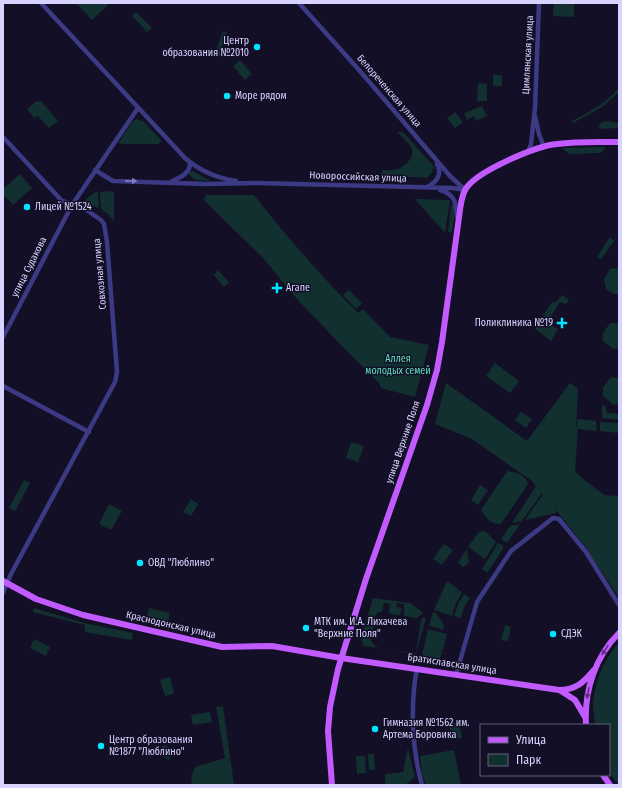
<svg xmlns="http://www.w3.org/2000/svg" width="622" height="788" viewBox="0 0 622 788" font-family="'Fira Sans Condensed',sans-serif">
<rect width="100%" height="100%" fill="#130f26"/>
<path fill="#12302f" d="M76,3h34l-18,17z
M554,3h20v14l-21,-1z
M136,12l16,16 -5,4 -15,-16z
M223,31l4,1 -8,26 -5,-1z
M240,60l12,14 -7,6 -12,-14z
M493,75h9v11h-9z
M478,83l9,1v17h-10z
M619,88v4l-17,15 -29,16 -1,-2c18,-9 34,-18 47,-33z
M41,101l17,20 -9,7 -11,-12 -4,2 -7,-9 8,-7z
M482,106l5,10 -11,5 -2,-5 -7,4 -3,-7z
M455,112l8,10 -8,6 -8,-10z
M137,119l7,3 18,19 -4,3h-38l-1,-2 14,-21z
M608,121l11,2v5l-20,1v-3l3,-4z
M400,131l2,2 1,-1 33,37h-3l-2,-1 2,3 -6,7 -46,-3 1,-5c4,0 9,1 13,0 9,-2 21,-13 16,-23 -3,-5 -9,-10 -13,-14z
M604,147l1,2 -5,4 -30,1 -6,-4 -1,-2z
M191,171h2l18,10 -16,-1 -7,-6z
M20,174l12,14 -19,17 -10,-11v-5z
M108,191l6,1v29l-7,-8 -6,-4 -1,-17z
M98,192l1,16 -13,-5v-4l8,-6z
M206,195h48c32,41 67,81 104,118l5,-4 27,28 39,8 -14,52 -34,-9 -2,-5 -37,-37 -46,-48 -32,-39 -60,-59z
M415,199l35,1 -5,33z
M451,205h3v13l-2,15 -4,-1z
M610,237l4,4 -13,18 -4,-2z
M619,268v26h-5l-8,-5 -2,-10 6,-10z
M218,270l11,12 -5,5 -10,-12z
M349,290l13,13 -6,6 -13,-14z
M562,295l7,5 -3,4 -6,-2 -12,19v2l10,6 -7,12 -16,-12 17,-27h4z
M610,323h9v26h-6l-10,-8v-8z
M495,363l24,18 -9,12 -24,-17z
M611,377l8,1v26l-5,1 -11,-9v-8z
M446,383l81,58 43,-58 8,6 -2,41 2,-11 18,2 1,10 -19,-2 -3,42 8,8 21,16 15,1v102l-35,-53 -28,-35v3l-31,7 18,-26 -1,-1 -20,28 -10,2 24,-37 -4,-5 -60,-42 -37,-15z
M602,404l4,3 1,6 12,1v6l-17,-2z
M521,412l11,7 -6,9 -11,-8z
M600,422l19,1v10l-19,-2z
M351,442l13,4 -6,16 -12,-4z
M508,470l2,2c7,-1 17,5 18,12l-27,40c-8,1 -16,-6 -19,-13h-2z
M24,480l6,3 -15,28 -6,-3z
M480,485l8,5 -10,15 -7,-5z
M191,499l7,5 -7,12 -8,-4z
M109,504l13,7 -11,19 -12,-6z
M520,524l-13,19 -6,-4 9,-13z
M482,531l4,1 10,10 -11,17 -17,-12 11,-15z
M498,543h1l4,3v3l-16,24 -5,-4z
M444,544l9,6 -11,15 -9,-6z
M467,549l2,14 -6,4 -5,-5z
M447,581l11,8 -2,3 3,-2 3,3 -6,10 -4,13 -18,-6z
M464,594l6,4 -6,9 -3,11 -7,-2 5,-14z
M373,598l37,5 13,10 -6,5 -13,-2v-12l-7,-1 -1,4 6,1 -2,7 -9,-1 -2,-2 1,-8 -6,-1 -2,9h-4l-3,4 -4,25 5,6 9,2 -21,-3 -3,-7z
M34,608l50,15 49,10 -1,7 -47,-8v-7l-52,-13z
M149,608l21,5 -3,13 -21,-4z
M433,612l3,1 8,12 -1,5 -14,-4z
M424,617l2,1 -10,36 -30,-5 30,4 5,-33z
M505,625l6,2 -3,14 -7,-1z
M428,629l19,5 -4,16 -5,-1 4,2 -2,8 -18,-4z
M34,639l16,8 -4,9 -16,-8z
M619,642v143l-10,-12v-48h-14c0,-7 -2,-15 -2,-22 2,-22 12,-45 26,-61z
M170,677l4,16 -9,3 -5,-16z
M223,706l11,79h-42l-1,-7 4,-11 30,-9 -9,-51z
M210,712l2,10 -19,3 -2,-10z
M459,722l3,16 -11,1 -2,-16z
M163,745l11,5 -5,10 -11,-6z
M408,748l7,29 -10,8h-20v-11l18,-2z
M454,750l7,35h-35l-4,-11 -2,-18z
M368,754h6l1,16h-6z
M356,756h9l1,17 -9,1z"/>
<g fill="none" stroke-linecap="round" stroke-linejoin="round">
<path stroke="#3d3a85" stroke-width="4.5" d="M41,3l144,155c15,13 31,20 51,23
M299,3l60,67 91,106 15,14
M535,116l4,18 5,13
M3,137l59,64 20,6 19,13 3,4 3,18 10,130 -2,10 -104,192 -8,19
M528,152l3,-8 4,-36 4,-105
M95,170l18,11 93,3 51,-1 195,5 13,2
M172,181c8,-3 19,-9 18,-19
M427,187c9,-4 16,-13 10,-23
M440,190c15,4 16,13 17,27
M3,337l69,-132 66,-97
M3,386l86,46
M417,668c-7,36 -5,82 5,117
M456,675l21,-73 34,-51 42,-33 6,1 27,33 33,53"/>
<path stroke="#c25bff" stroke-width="6" d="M3,581l33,18 47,16 139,32 50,-1 69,12 218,32c17,0 25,-8 35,-20
M561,691l14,9 10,17
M586,725c-2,-34 9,-68 33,-92
M603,775l7,10
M332,785l-4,-54 2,-24 8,-38 28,-90 61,-174 10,-35 5,-28 18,-132c1,-7 2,-17 7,-23 13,-17 69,-41 90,-43 21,-3 42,-2 62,-2"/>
</g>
<defs><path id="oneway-solid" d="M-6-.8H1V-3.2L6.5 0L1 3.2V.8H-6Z"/></defs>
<use fill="#837fbc" href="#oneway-solid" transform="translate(131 181) rotate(1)"/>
<g fill="#623188">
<use href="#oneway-solid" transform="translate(605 650) rotate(123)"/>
<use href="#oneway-solid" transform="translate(588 693) rotate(100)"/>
</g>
<g fill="#00e5ff" stroke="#130f26" stroke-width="1.5">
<circle cx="257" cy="47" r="4"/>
<circle cx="227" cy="96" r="4"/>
<circle cx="27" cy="207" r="4"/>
<path d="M275 282h4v4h4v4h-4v4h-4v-4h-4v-4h4z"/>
<path d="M560 317h4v4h4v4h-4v4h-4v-4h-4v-4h4z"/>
<circle cx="140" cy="563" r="4"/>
<circle cx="306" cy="628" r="4"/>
<circle cx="553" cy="634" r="4"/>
<circle cx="375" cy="729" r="4"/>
<circle cx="101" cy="746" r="4"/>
</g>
<g text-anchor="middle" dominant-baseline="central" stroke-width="3" stroke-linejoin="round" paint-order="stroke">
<g font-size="10" fill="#d9d4ff" stroke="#130f26" text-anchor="start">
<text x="249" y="41" text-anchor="end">Центр<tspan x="249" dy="12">образования №2010</tspan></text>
<text x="235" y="96">Море рядом</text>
<text x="35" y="207">Лицей №1524</text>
<text x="286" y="288">Агапе</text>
<text x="553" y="323" text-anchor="end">Поликлиника №19</text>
<text x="148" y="563">ОВД "Люблино"</text>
<text x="314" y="622">МТК им. И.А. Лихачева<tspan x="314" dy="12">"Верхние Поля"</tspan></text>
<text x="561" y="634">СДЭК</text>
<text x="383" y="723">Гимназия №1562 им.<tspan x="383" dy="12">Артема Боровика</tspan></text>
<text x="109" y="740">Центр образования<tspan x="109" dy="12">№1877 "Люблино"</tspan></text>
</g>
<g font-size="10" fill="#d9d4ff" stroke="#130f26">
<text transform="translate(528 55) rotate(-87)">Цимлянская улица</text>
<text transform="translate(389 91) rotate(49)">Белореченская улица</text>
<text transform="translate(358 177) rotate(2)">Новороссийская улица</text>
<text transform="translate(29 267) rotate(-63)">улица Судакова</text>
<text transform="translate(100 274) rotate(-95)">Совхозная улица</text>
<text transform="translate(403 442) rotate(-71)">улица Верхние Поля</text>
<text transform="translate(171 625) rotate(13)">Краснодонская улица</text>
<text transform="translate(452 664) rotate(9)">Братиславская улица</text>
</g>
<g font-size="10" fill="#5fe0c0" stroke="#130f26">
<text x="398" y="359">Аллея<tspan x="398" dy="12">молодых семей</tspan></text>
</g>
</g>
<rect width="622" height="788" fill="none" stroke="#d9d4ff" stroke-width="8"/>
<rect x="480" y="724" width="130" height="52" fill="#130f26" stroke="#625e7d"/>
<rect x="488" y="737" width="20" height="6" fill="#c25bff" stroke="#625e7d"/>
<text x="516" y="744" font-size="12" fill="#d9d4ff">Улица</text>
<rect x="488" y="754" width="20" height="12" fill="#12302f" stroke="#625e7d"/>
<text x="516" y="764" font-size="12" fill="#d9d4ff">Парк</text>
</svg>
